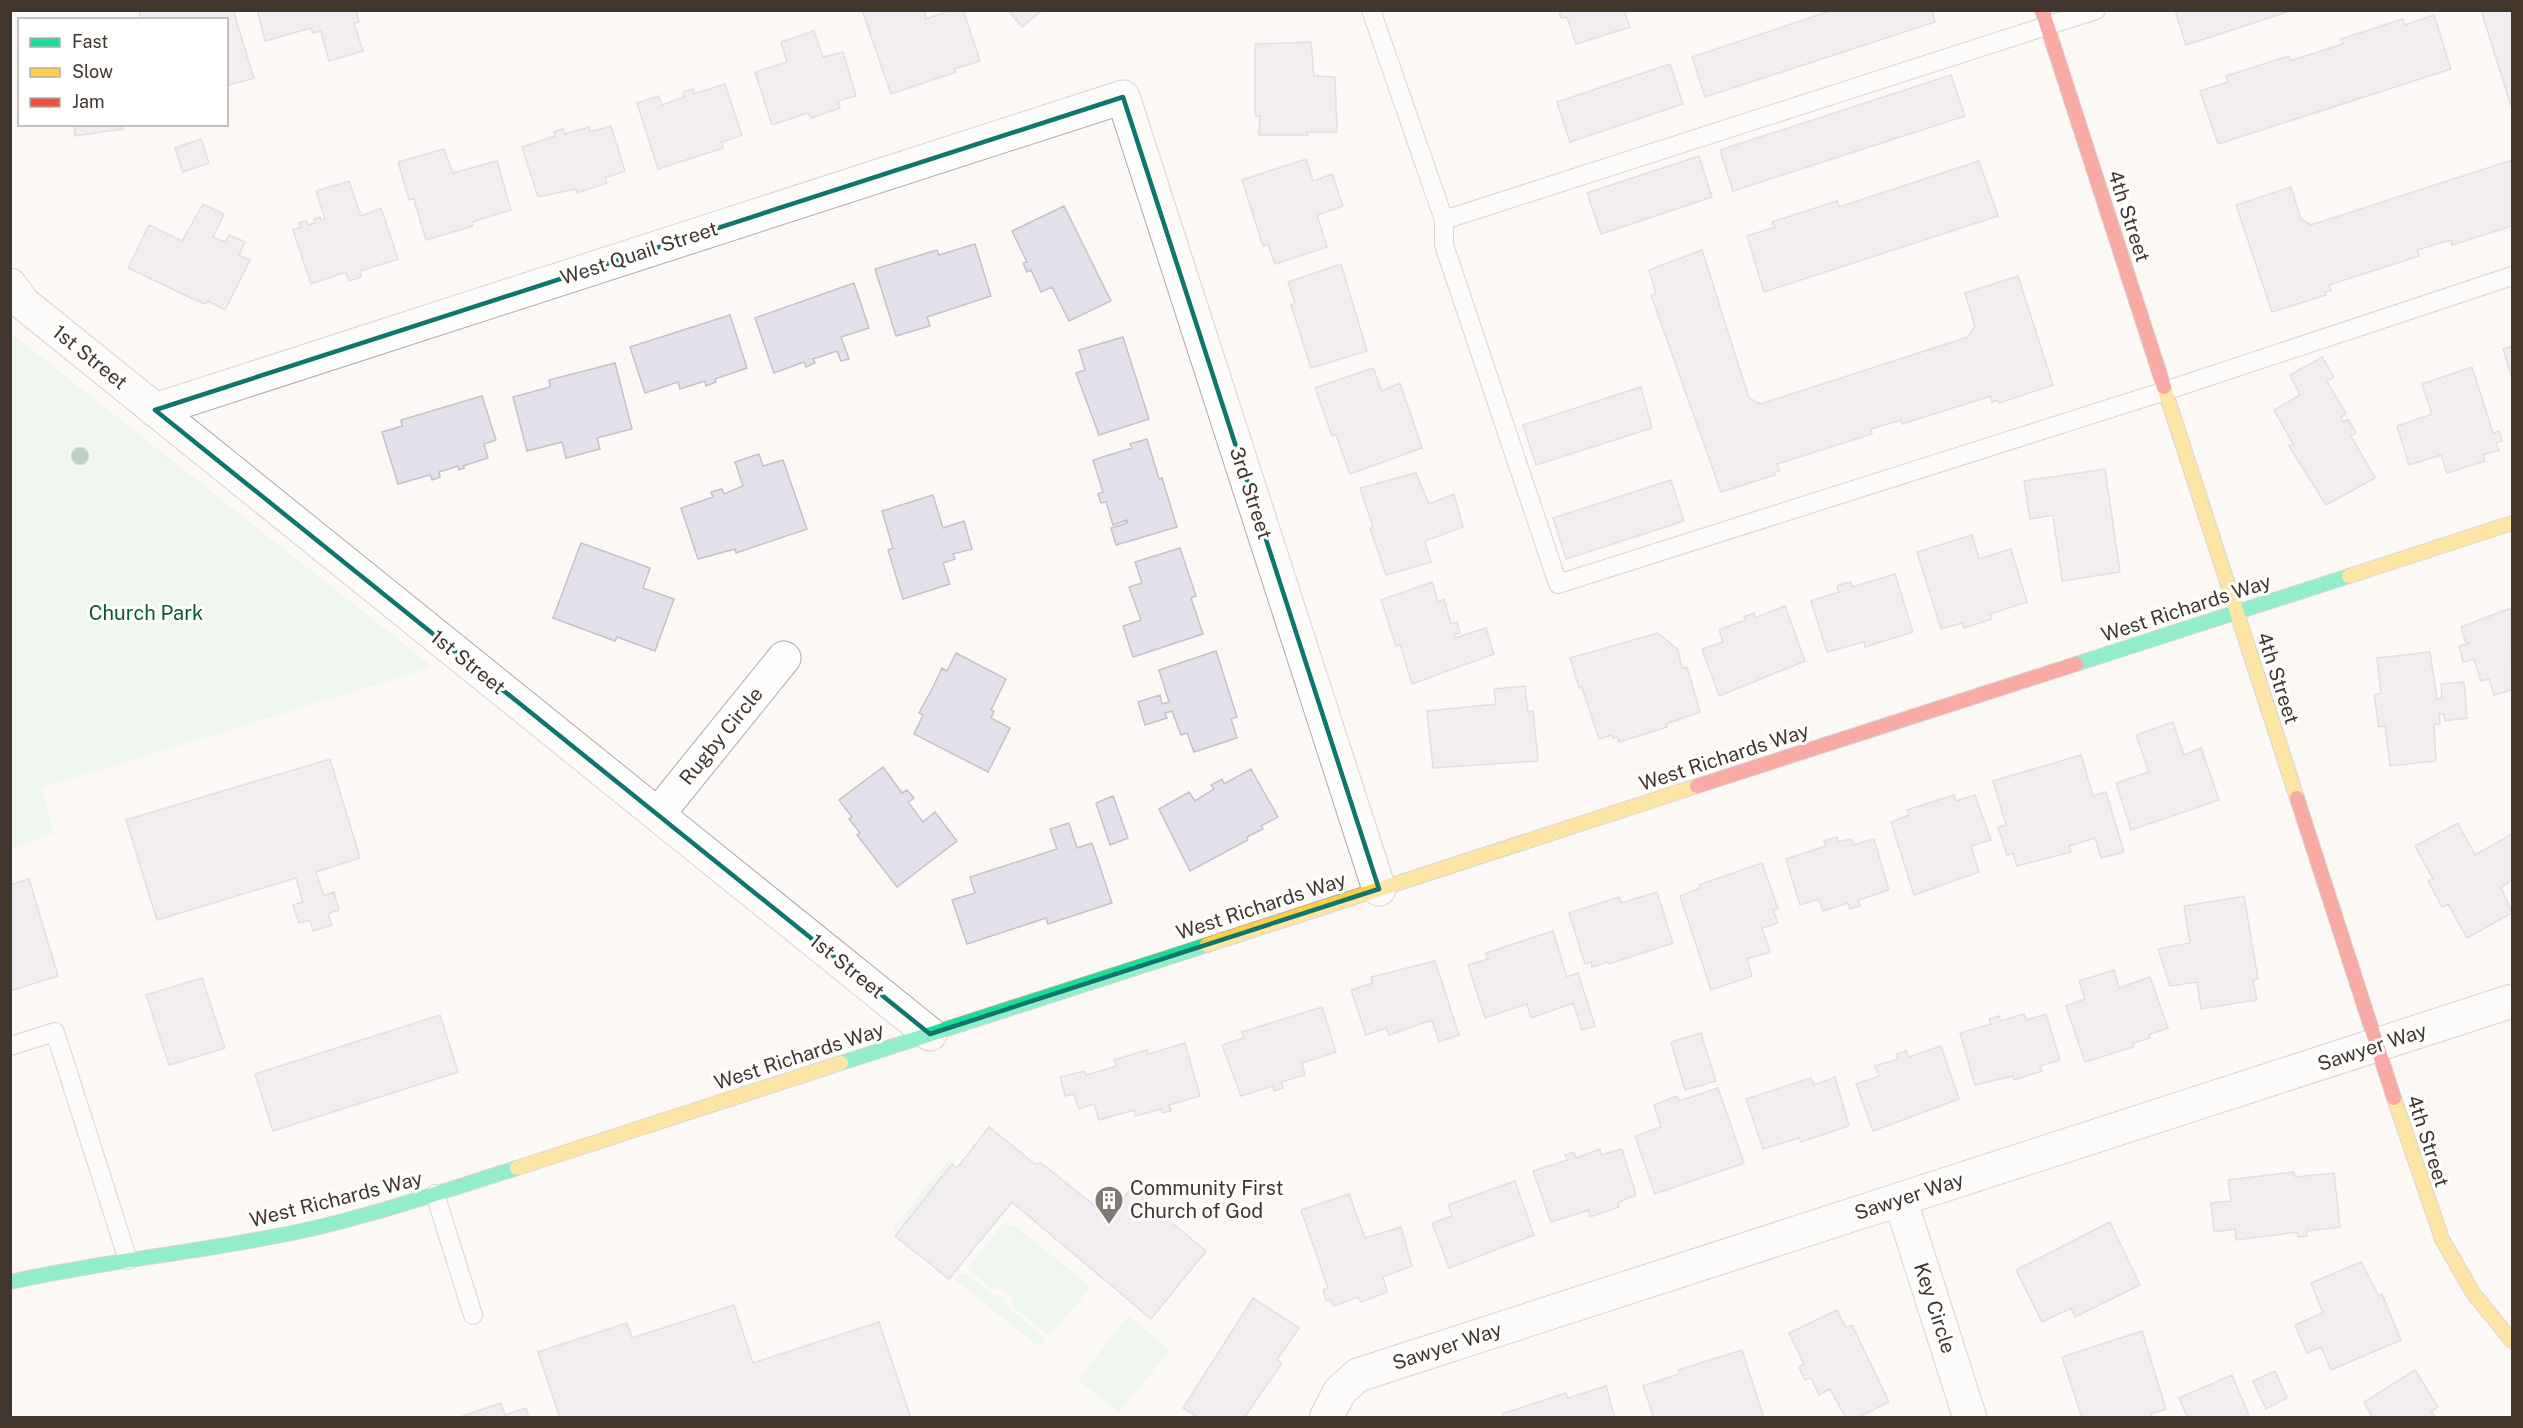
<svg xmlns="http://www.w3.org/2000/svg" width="2523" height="1428" viewBox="0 0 2523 1428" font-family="'Public Sans',sans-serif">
<rect width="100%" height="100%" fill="#fbf8f5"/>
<path fill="#def3e2" d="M10,331l16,14 407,322 -392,121 13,45 -43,15z
M951,1157l4,4 -60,72 -2,-5z
M1003,1224l13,3 75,60 -42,49 -35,-29 -2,-8 -8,-9 -14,-2 -23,-20z
M960,1273h6l29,23 7,1 2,6 42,37 -6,7 -85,-67z
M1128,1316l42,34 -51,62 -41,-32z"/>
<path fill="#e4e0eb" stroke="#c5c2c7" stroke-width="1.5" d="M139,10h94l21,68 -28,8v-66h-85z
M257,10h99l3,12 -5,1 9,28 -34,10 -8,-30 -8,2 -2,-5 -46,13z
M862,10h62l2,9 25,-9h12l17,51 -26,8 2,3 -65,22z
M1008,10h34l-20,17z
M1559,10h65l6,17 -54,17 -9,-27 -6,1z
M1833,10h99l3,12 -230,75 -13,-40z
M2175,10h118l-107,35z
M2481,10h31v99z
M2434,15l17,54 -233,75 -18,-53 28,-9 -2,-6 63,-20 1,5 53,-17 -2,-5 62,-20 2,6z
M814,31l9,26 20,-5 13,44 -18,5 2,7 -29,10 -3,-5 -36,12 -17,-53 32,-10 -6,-20z
M1311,42l3,34 21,1 2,55h-30l1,3h-49l1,-19h-5v-72z
M1670,64l13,40 -113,38 -13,-40z
M1951,75l14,41 -232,75 -13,-41z
M725,84l17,51 -20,7 1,6 -65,21 -21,-66 22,-7 3,9 22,-8 -1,-5 10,-3 1,5z
M74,124h49v5l-48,7z
M611,126l14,45 -20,7 2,5 -30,10 -1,-4 -38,8 -16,-50 33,-11 -1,-4 9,-3 2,5 24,-7 1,5z
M201,139l8,24 -26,9 -8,-24z
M444,149l9,24 44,-12 14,49 -39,12 1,4 -47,14 -12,-41 -5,1 -11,-38z
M1699,156l13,41 -111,37 -14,-41z
M1306,159l7,22 19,-7 11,32 -26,9 10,32 -52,17 -7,-20 -5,2 -21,-66z
M2512,160v66l-60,19 -1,-5 -34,10 2,6 -90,29 2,6 -6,1 1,3 -54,17 -36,-107 55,-18 10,32 10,6z
M1979,161l19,55 -234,76 -17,-56 28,-9 -3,-5 65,-21 2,6z
M349,181l12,35 20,-8 17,51 -38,12 1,6 -12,4 -3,-9 -35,12 -18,-54 8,-3 -2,-4 7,-2 2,4 7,-2 -1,-4 6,-2 1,3 4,-1 -9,-28z
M203,204l21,10 -11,23 12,5 4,-7 16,7 -6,13 11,5 -25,50 -17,-9 -2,3 -15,-6 -63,-30 21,-43 33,16z
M1064,206l47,95 -42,20 -17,-34 -11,5 -10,-22 -4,2 -4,-9 4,-1 -15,-31z
M975,244l16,52 -64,21 3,9 -34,10 -21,-67 62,-19 2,5z
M1702,250l47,148 11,6 208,-67 7,-11 -10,-33 53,-17 35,109 -54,18 -1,-3 -6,2 -1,-6 -89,28 -1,-4 -30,9 1,5 -95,30 3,7 -6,1 1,3 -54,17 -70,-197 5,-1 -7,-24z
M1341,264l26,87 -56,17 -20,-63 4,-2 -7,-21z
M854,283l15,45 -28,9 8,22 -8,2 -4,-10 -24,8 2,4 -9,4 -2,-5 -30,11 -19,-55z
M730,315l17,53 -32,11 1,3 -10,4 -1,-5 -25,8 -2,-7 -33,11 -15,-46z
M1123,337l26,82 -50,16 -23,-62 9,-3 -6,-20z
M2512,346v32l-9,-29z
M2322,357l12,20 -7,4 19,33 -5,3 2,5 5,-3 8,14 -5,3 24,42 -49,27 -37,-59 4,-2 -19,-34 26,-15 -10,-20z
M615,363l17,66 -35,9 3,11 -34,9 -4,-16 -35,9 -14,-54 37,-10 -1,-7z
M2472,367l21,66 6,-2 3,10 -6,2 3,7 -16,5 2,6 -38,12 -6,-18 -32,10 -12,-39 35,-12 -10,-30z
M1373,368l9,23 18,-8 22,65 -72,26 -14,-39 -4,1 -17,-48z
M1641,387l11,41 -116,37 -13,-40z
M482,396l14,44 -12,4 4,14 -25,8 1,2 -5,2 -1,-4 -19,6 1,5 -8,3 -2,-5 -32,9 -16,-52 20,-6 -1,-6z
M1147,439l12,40 3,-1 15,49 -61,18 -5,-17 16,-5v-3l-14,5 -7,-23 -5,1 -3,-9 5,-2 -10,-32 39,-12 -2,-4z
M759,454l4,12 20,-6 24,69 -71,24 -1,-4 -37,10 -17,-51 32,-11 -2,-5 11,-3 2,5 19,-8 -8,-24z
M2105,469l15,103 -58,9 -9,-66 -23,4 -6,-38z
M1416,473l13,31 25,-10 9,33 -38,14 6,21 -45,13 -16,-47 3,-1 -13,-39z
M1671,480l13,41 -118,38 -13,-41z
M933,495l10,33 21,-7 8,28 -19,5 2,5 -12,4 7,21 -47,15 -15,-49 5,-2 -11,-37z
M1972,535l7,24 32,-10 16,53 -37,12 2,5 -28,9 -2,-5 -21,6 -24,-77z
M581,543l69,25 -7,20 31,11 -19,52 -38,-14 -2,4 -62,-23z
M1180,548l16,48 -5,2 12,36 -70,23 -10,-31 18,-6 -12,-33 13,-4 -7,-21z
M1895,574l18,58 -48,15 -1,-5 -37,10 -16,-51 28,-9 -2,-6 5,-2 9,-2 1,5z
M1432,582l6,20 6,-3 7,25 6,-2 3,11 -6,1 1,4 31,-10 8,26 -82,30 -12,-40 -4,2 -15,-46z
M1785,606l20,55 -86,35 -17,-47 21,-7 -4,-12 26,-10 -1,-3 10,-4 1,5z
M2511,608l1,82 -18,5 -5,-16 -8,2 -7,-22 -11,3 -4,-16 10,-3 -4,-2 -4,-14z
M1658,633l20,17 4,18 5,-1 13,45 -34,12 1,3 -48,15 -2,-5 -4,1 -1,-3 -13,4 -17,-52 -3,1 -9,-30z
M1216,651l21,66 -6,2 6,19 -43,14 -7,-19 -6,2 -9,-24 -7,2 2,5 -22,7 -7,-23 22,-7 2,9 7,-2 -10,-32z
M2430,652l7,47 5,-1 -1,-14 23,-2 3,36 -22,3 -1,-7h-5l1,10h-6l2,37 -46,5 -5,-40 -6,1 -5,-32 7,-2 -4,-35z
M956,653l50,26 -15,31 3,1 -3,7 19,10 -22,44 -74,-38 9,-19 -4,-2 14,-26 9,-19 5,3z
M1525,686l3,26 5,-1 5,50 -105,7 -6,-57 69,-7 -2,-15z
M2173,722l11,33 17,-7 18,52 -88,30 -15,-47 33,-11 -13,-37z
M2081,755l12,41 13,-4 18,60 -23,6 -6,-20 -26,8 2,6 -54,14 -4,-13 -6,2 -9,-28 8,-2 -13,-44z
M330,759l30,99 -44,14 8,24 10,-4 5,18 -11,4 4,11 -19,6 -3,-11 -11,3 -6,-18 10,-3 -7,-24 -139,42 -31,-100z
M883,767l19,26 5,-3 7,8 -6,4 15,20 12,-10 22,29 -60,46 -40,-52 3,-2 -11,-14 3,-2 -13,-17z
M1251,769l27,48 -17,9 2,3 -16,8 1,3 -58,31 -31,-62 30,-17 6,9 19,-12 -3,-4 11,-6 2,5z
M1954,795l2,6 19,-6 16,45 -20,6 8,26 -65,23 -23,-73 18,-7 -2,-5z
M1113,796l15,42 -18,7 -14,-42z
M1069,823l8,25 15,-5 20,60 -64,21 -2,-6 -79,26 -15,-44 23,-7 -5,-16 87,-28 -7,-20z
M2458,823l17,32 37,-21v46l-11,7 11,26 -45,25 -19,-34 -6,3 -14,-26 5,-2 -18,-33z
M1837,837l1,5 13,-3 2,6 21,-6 15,51 -31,10 2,6 -10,3 -2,-6 -25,8 -4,-12 -19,6 -14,-46 40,-13 -2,-5z
M1762,863l16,46 -5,1 5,13 -16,5 8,24 -23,7 5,17 -41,14 -31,-94 21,-8 -2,-3z
M29,879l29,97 -48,15v-106z
M1657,892l16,51 -64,21 -1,-2 -16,5 -1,-5 -6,2 -16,-51 50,-16 2,6z
M2244,896l14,83 -5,1 4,20 -56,9 -4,-27 -27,4 -12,-37 32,-6 -6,-37z
M1553,931l14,46 11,-4 17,53 -13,4 -9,-27 -42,15 -4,-14 -42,14 -17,-53 20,-6 -2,-6z
M1435,961l24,74 -20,7 -7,-22 -43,15 -3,-7 -20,7 -15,-45 22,-7 -2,-6z
M2114,970l5,18 31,-11 18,51 -19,7 1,3 -17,5v4l-48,15 -19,-56 19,-7 -6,-18z
M202,978l23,70 -56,17 -23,-70z
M1322,1007l14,45 -34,11 3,12 -24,7 2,6 -9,3 -1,-5 -32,10 -19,-51 22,-7 -2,-6z
M2024,1014l2,6 20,-6 14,46 -20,6 2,5 -28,9 -1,-4 -38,9 -15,-52 31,-9 -2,-5 10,-3 2,5z
M440,1015l18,57 -185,59 -18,-57z
M1701,1033l15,48 -31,9 -14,-48z
M1185,1043l15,53 -31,9 2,6 -9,2 -1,-4 -26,7 -1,-6 -35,10 -5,-16 -15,5 -5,-15 -9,2 -5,-19 24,-6 2,4 31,-9 -3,-6 33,-10 1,4z
M1941,1046l18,53 -86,32 -17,-47 23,-8 -4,-10 23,-7 -2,-5 10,-3 3,6z
M1835,1077l14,49 -48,16 -2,-4 -36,11 -17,-50 65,-21 3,7z
M1718,1088l26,75 -89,31 -20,-58 26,-9 -7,-22 23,-9 2,5z
M989,1127l46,37 6,-1 67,53 23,-27 75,62 -55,68 -139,-117 -63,77 -54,-43 57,-72 5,4z
M1600,1149l1,6 21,-6 14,46 -18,7 1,5 -29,10 -1,-7 -38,12 -18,-51 34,-11 -2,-5 9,-3 2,6z
M2294,1172l1,5 39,-4 6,54 -33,4v5l-9,1 -1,-5 -61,8 -1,-11 -21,3 -3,-29 20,-2 -3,-21z
M1515,1181l19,54 -85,33 -17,-45 20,-7 -4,-11z
M1349,1194l16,44 36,-11 11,39 -29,11 4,15 -26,10 -3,-5 -24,9 -4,-7 -4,2 -3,-11 5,-2 -27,-78z
M2110,1222l30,63 -65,32 -4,-9 -29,14 -26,-52z
M2361,1262l18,34 3,-2 19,46 -70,30 -10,-23 -14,6 -12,-28 28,-12 -12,-30z
M1253,1298l46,30 -22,32 5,3 -38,55h-45l-16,-10z
M734,1305l19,58 126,-41 32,96h-351l-22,-66 89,-29 5,15z
M1837,1310l9,18 6,-3 37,77 -32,16h-11l-16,-29 -11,6 -8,-17 -6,2 -6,-13 5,-3 -15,-31z
M2142,1331l24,78 -15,5 1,4h-70l-20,-61z
M1742,1350l22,68h-110l-11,-32 36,-12 -1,-4z
M2415,1370l23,37 -7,4 5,7h-63l-9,-16z
M2275,1371l12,27 -21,11 -13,-28z
M2232,1375l18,43h-67l4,-2 -8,-18z
M1606,1386l9,32h-112l-1,-4 64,-21 2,5z
M501,1403l4,12 21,-7 3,10h-72z"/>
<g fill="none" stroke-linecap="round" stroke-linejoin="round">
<g stroke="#b1aaa5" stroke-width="20">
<path id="lane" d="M1371,10l73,210
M2096,10l-652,210v25l114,339 607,-193 347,-115
M10,1046l45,-14 73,228
M435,1194l38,121"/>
</g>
<g stroke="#b1aaa5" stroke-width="35">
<path id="street" d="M10,285l13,18 907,731
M155,410l968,-313 256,792
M658,814l126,-156
M1900,1199l70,219
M1326,1418l14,-27 18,-16 1154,-374"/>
</g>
<g stroke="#b1aaa5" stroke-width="16">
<path id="fast" d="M2076,664l273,-88
M841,1063l366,-118
M10,1282c85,-19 171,-28 256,-44 86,-15 168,-44 251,-70"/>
</g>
<g stroke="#b1aaa5" stroke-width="16">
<path id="slow" d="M2164,387l133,411
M2349,576l163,-53
M1207,945l490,-159
M2394,1098l48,141 31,54 39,48
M517,1168l324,-105"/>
</g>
<g stroke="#b1aaa5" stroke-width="16">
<path id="jam" d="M2042,10l122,377
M1697,786l379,-122
M2297,798l97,300"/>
</g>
<use href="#lane" stroke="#fefefe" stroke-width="18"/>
<use href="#street" stroke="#fefefe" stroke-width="33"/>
<use href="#fast" stroke="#16e098" stroke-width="14"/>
<use href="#slow" stroke="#ffcf43" stroke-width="14"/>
<use href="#jam" stroke="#f24e42" stroke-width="14"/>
</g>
<circle fill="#75a189" cx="80" cy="456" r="9"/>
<path d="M0 0H2523V1428H0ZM1123,97l256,792 -449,145 -775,-624z" fill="#fbf8f5" fill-opacity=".55" fill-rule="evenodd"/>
<path fill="none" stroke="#0f766e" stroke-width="4.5" stroke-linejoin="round" d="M1123,97l256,792 -449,145 -775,-624z"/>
<defs>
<g id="building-pin" transform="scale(1.5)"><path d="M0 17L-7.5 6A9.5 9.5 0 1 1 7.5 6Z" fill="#837972" stroke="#fff"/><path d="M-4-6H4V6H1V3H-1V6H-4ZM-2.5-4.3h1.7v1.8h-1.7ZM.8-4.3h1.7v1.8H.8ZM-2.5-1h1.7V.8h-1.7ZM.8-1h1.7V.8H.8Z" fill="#fff"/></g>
</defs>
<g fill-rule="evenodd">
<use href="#building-pin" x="1109" y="1200"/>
</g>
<g text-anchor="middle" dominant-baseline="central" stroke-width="6" stroke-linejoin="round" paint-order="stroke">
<g font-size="20" fill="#42352c" stroke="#fff">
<text transform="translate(2129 216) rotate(72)">4th Street</text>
<text transform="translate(639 253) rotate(-18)">West Quail Street</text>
<text transform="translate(90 357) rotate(39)">1st Street</text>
<text transform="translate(1251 493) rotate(72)">3rd Street</text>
<text transform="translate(2186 608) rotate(-18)">West Richards Way</text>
<text transform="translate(468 662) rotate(39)">1st Street</text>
<text transform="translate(2278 678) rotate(72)">4th Street</text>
<text transform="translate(721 736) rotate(-51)">Rugby Circle</text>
<text transform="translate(1724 757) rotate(-18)">West Richards Way</text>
<text transform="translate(1261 906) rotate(-18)">West Richards Way</text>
<text transform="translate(847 966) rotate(39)">1st Street</text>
<text transform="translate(2372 1047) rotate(-18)">Sawyer Way</text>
<text transform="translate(799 1056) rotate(-18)">West Richards Way</text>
<text transform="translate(2428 1141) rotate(72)">4th Street</text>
<text transform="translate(1909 1196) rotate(-18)">Sawyer Way</text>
<text transform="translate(336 1199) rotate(-14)">West Richards Way</text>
<text transform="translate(1935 1308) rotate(72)">Key Circle</text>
<text transform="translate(1447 1346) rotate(-18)">Sawyer Way</text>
</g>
<g font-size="20" fill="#075a31" stroke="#fff">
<text x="146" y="613">Church Park</text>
</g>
<g font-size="20" fill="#42352c" stroke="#fff" text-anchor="start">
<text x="1130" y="1188">Community First<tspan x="1130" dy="23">Church of God</tspan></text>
</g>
</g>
<rect width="2523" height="1428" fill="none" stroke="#42352c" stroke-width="24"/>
<rect x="18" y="18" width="210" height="108" fill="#ffffff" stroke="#b3aeab" stroke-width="1.5"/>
<rect x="30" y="38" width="30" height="9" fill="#16e098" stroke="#b3aeab" stroke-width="1.5"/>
<text x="72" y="48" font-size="18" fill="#42352c">Fast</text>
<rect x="30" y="68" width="30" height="9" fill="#ffcf43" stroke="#b3aeab" stroke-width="1.5"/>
<text x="72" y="78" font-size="18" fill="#42352c">Slow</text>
<rect x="30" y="98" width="30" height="9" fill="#f24e42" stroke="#b3aeab" stroke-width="1.5"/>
<text x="72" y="108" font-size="18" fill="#42352c">Jam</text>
</svg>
